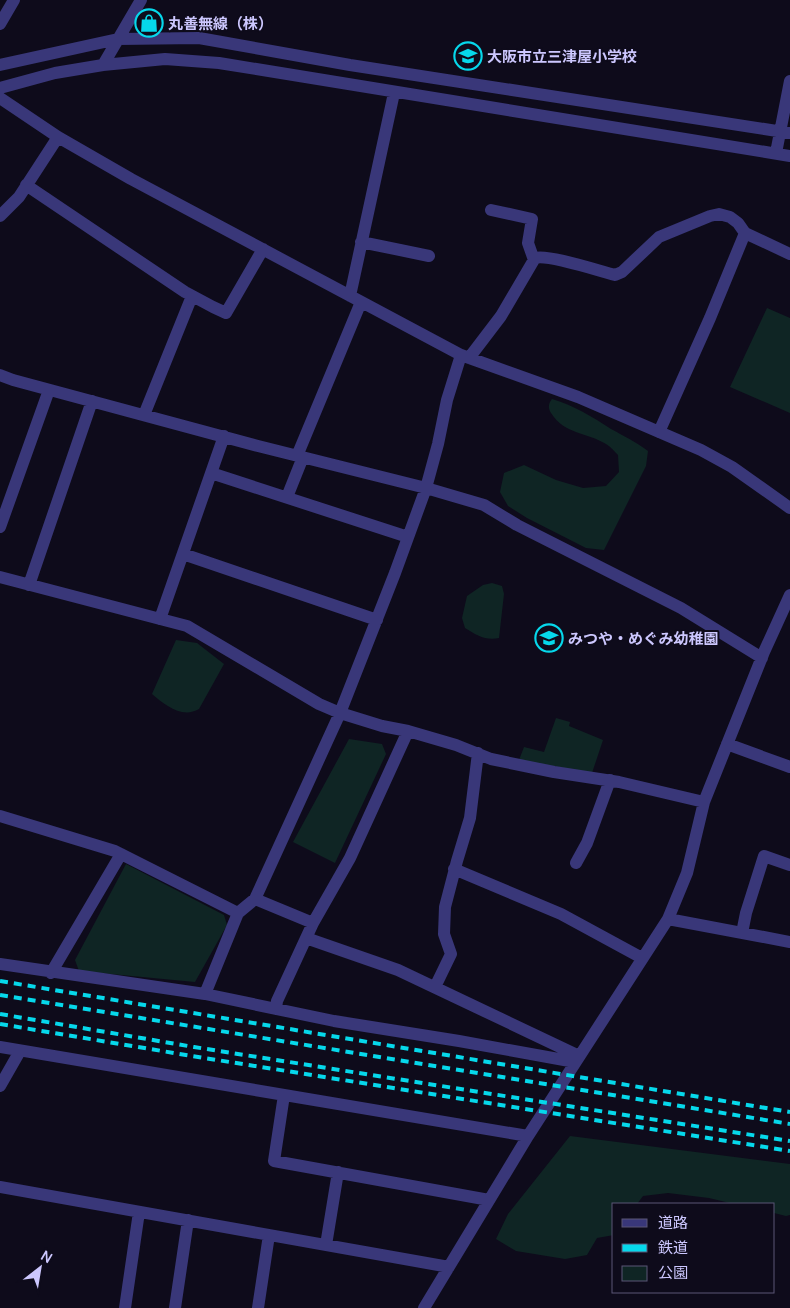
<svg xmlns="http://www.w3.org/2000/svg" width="790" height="1308" viewBox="0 0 790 1308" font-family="Manrope,'Noto Sans JP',sans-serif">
<rect width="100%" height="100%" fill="#0e0b1b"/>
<path fill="#0f2524" d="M767,308l23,10v95l-60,-26z
M552,399c23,7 39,17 59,30 13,7 25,13 37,22l-2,15 -42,84 -18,-2 -59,-30 -19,-12 -8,-14 4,-19 20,-8 32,15 27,8 23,-2 13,-14 -1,-17c-3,-3 -7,-8 -12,-11 -19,-12 -41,-9 -55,-31 -3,-5 -3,-9 1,-14z
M492,583l10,3 2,8 -5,44c-13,3 -23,-3 -34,-10l-3,-10 5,-22 16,-11z
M176,640l21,3 27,21 -25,45c-17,10 -34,-4 -47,-15z
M556,718l14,4 -1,4 34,14 -11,33 -73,-13 5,-13 20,5z
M349,739l33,5 4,10 -51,109 -42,-21z
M126,864l98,51 3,10 -32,57 -116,-11 -4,-11z
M570,1136l220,28v51l-4,1 -12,-3v-9h-40l-25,-6 -41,-5 -25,3 -6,8h-23v31l-17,3 -10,17 -22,4 -49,-8 -20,-12 12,-25z"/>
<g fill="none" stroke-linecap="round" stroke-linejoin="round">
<path stroke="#393779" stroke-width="12" d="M0,24l14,-24
M0,65l118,-26 81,-1 151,27 440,68
M103,65l38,-65
M0,88l55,-15 48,-8 62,-6 54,4 571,93
M0,98l58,39 73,42 330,176 117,42 123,53 31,17 58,41
M776,153l14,-72
M26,185l159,107 28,15 13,6 37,-64
M491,210l41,9 -4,24 6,17
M0,216l19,-19 39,-60
M361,242l68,14
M350,296l44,-203
M469,358l32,-42 34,-58c13,-4 64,13 80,17l7,-3 37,-35 51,-21 9,-2 11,3 8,6 7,10 45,21
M0,375l13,5 245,66 168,42 58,17 33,20 164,83 81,50
M144,415l48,-119
M659,432l51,-114 35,-85
M297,456l64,-154
M211,473l197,64
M287,497l16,-40
M0,527l49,-137
M183,554l194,66
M0,577l187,49 132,78 21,9 42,13 26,5 48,14 35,14 63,13 65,10 85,20
M29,585l63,-184
M160,619l64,-183
M727,744l63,23
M0,816l115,35 123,62 17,-14 58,24
M576,863l11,-20 23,-63
M454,869l107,45 81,44
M255,899l85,-186 55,-140 31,-85 12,-44 9,-44 14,-45
M668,919l122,23
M742,933l4,-20 18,-57 26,9
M306,938l92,32 181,86
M0,964l205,30 129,27 125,20 116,21
M51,973l70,-119
M435,987l16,-33 -7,-20 1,-27 12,-46 13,-43 8,-65
M205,994l33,-81
M276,1009l1,-8 36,-78 37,-65 58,-127
M0,1047l528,89
M0,1086l20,-35
M284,1095l-10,66 215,39
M0,1187l449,80
M326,1245l12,-73
M125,1308l14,-96
M175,1308l13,-88
M258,1308l11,-73
M424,1308l104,-172 140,-217 19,-46 17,-71 60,-150 26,-57"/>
<path stroke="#06d8eb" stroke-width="4" stroke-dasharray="8 6" stroke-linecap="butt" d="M0,981l790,131
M0,995l790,129
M0,1014l194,33 596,94
M0,1024l192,32 598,95"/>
</g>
<defs>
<g id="shop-ring" transform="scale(1.4375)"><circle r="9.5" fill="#0e0b1b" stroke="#06d8eb" stroke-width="1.5"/><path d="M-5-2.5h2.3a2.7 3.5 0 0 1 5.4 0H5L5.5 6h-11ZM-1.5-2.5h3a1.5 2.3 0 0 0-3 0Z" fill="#06d8eb"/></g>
<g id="school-ring" transform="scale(1.4375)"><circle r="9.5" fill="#0e0b1b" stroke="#06d8eb" stroke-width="1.5"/><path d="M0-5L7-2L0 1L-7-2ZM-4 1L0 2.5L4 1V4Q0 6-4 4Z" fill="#06d8eb"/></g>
</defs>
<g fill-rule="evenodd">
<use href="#shop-ring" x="149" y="23"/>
<use href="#school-ring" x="468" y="56"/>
<use href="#school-ring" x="549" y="638"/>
</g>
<g text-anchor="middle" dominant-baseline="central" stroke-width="4" stroke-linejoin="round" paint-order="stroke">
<g font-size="15" font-weight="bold" fill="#ccc7fe" stroke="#0e0b1b" text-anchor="start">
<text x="168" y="23">丸善無線（株）</text>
<text x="487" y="56">大阪市立三津屋小学校</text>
<text x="568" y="638">みつや・めぐみ幼稚園</text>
</g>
</g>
<rect x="612" y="1203" width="162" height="90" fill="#0e0b1b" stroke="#5a5676"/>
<rect x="622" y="1219" width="25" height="8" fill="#393779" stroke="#5a5676"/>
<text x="658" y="1228" font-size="15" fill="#ccc7fe">道路</text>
<rect x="622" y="1244" width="25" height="8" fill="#06d8eb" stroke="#5a5676"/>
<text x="658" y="1253" font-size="15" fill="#ccc7fe">鉄道</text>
<rect x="622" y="1266" width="25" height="15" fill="#0f2524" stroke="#5a5676"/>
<text x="658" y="1278" font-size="15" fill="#ccc7fe">公園</text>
<g transform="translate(40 1268) rotate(31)" stroke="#0e0b1b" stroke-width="4" paint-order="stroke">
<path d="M0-4L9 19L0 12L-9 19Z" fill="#ccc7fe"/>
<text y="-8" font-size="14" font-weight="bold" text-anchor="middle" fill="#ccc7fe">N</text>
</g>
</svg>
